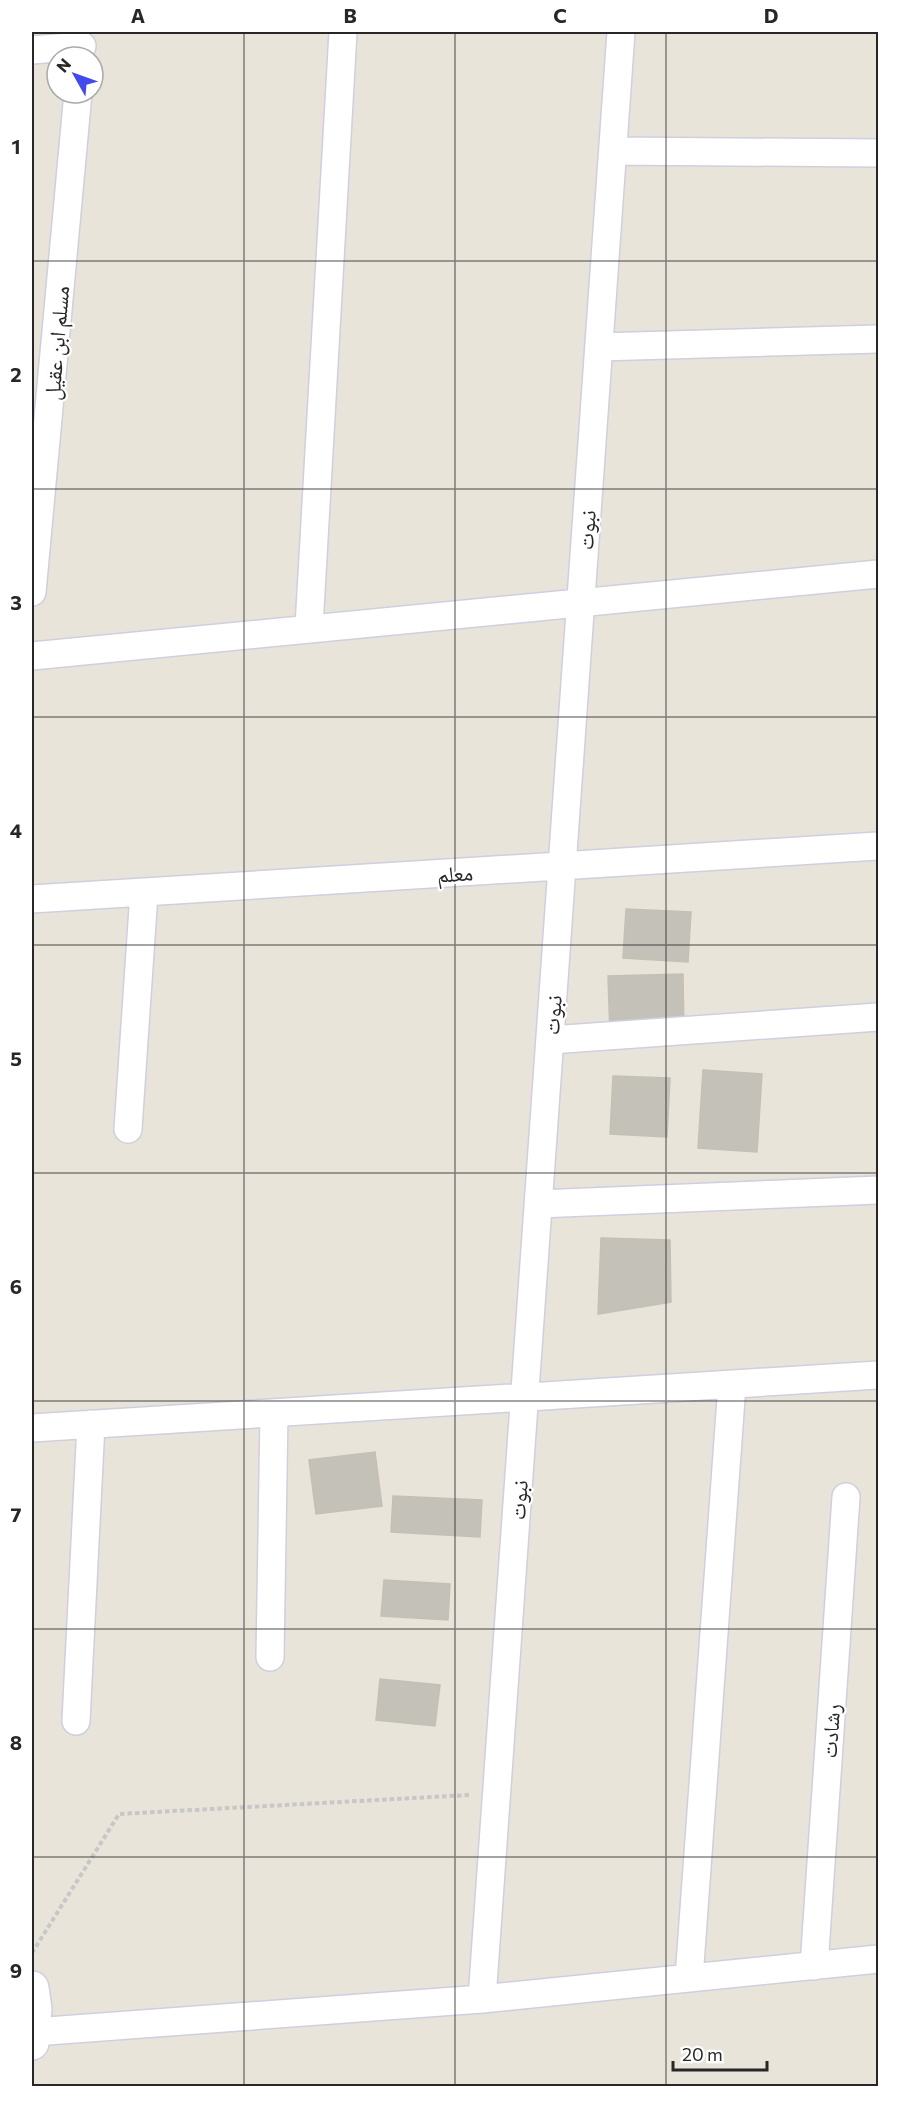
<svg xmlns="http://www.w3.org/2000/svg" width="910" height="2118" viewBox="0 0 910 2118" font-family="Commissioner,'Noto Naskh Arabic',sans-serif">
<rect width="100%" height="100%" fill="#e9e4d9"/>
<path fill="#c4c1b9" stroke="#c4c0b3" stroke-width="1.5" d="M626,909l65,3 -3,50 -65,-4z
M683,974l1,60 -74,2 -2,-60z
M703,1070l59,4 -5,78 -59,-4z
M613,1076l57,2 -3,59 -57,-3z
M601,1238l69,2 1,62 -73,12z
M375,1452l7,54 -66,8 -7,-54z
M393,1496l89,4 -2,37 -89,-5z
M384,1580l66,4 -2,36 -67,-4z
M380,1679l60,6 -5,41 -59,-6z"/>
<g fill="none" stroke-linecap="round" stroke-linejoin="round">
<g stroke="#cfcfdf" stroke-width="30">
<path id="street" d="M32,50l50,-4
M613,151l265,2
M599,347l279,-8
M32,592l46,-499
M309,627l34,-595
M32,656l846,-82
M32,899l846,-53
M550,1040l328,-23
M128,1129l16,-236
M538,1204l340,-14
M32,1428l846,-53
M270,1657l4,-244
M76,1721l15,-297
M814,1966l32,-469
M689,1978l43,-593
M482,1999l139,-1967
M34,2032l448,-33 396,-40"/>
</g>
<g stroke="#cfcfdf" stroke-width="36">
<path id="secondary" d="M32,1988l3,21 -3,34"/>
</g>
<path stroke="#c7c7c7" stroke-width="4" stroke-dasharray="4.5 3" stroke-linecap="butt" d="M32,1953l87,-139 350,-19"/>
<use href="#street" stroke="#fff" stroke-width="27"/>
<use href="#secondary" stroke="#fff" stroke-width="33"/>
</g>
<path fill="none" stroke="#272727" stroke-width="1.5" stroke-opacity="0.55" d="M244,32v2054M455,32v2054M666,32v2054M32,261h846M32,489h846M32,717h846M32,945h846M32,1173h846M32,1401h846M32,1629h846M32,1857h846"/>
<g text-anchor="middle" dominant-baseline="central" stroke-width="4.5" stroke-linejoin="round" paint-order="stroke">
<g font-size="22" fill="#272727" stroke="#fff">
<text transform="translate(56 343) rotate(-85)">مسلم ابن عقیل</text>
<text transform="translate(586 530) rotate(-86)">نبوت</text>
<text transform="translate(455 873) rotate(-4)">معلم</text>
<text transform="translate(552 1015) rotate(-86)">نبوت</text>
<text transform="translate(518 1500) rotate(-86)">نبوت</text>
<text transform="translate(830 1731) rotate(-86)">رشادت</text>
</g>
</g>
<rect width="910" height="2118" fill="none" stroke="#ffffff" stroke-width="66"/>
<g transform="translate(75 75) rotate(310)"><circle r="28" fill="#ffffff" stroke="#a9a9a9" stroke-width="1.5"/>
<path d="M0-4.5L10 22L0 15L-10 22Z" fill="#434aec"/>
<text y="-9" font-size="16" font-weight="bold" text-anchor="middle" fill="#272727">N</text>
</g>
<path d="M673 2061v9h94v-9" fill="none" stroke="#272727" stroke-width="3"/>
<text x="682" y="2061" font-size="18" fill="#272727" stroke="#ffffff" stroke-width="4.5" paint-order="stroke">20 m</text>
<rect x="33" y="33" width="844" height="2052" fill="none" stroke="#272727" stroke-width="2"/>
<g font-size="20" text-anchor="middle" font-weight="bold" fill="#272727">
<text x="138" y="23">A</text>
<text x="350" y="23">B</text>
<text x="560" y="23">C</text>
<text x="771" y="23">D</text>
<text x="16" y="154">1</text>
<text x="16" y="382">2</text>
<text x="16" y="610">3</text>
<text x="16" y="838">4</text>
<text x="16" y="1066">5</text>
<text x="16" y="1294">6</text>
<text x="16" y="1522">7</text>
<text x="16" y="1750">8</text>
<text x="16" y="1978">9</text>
</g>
</svg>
